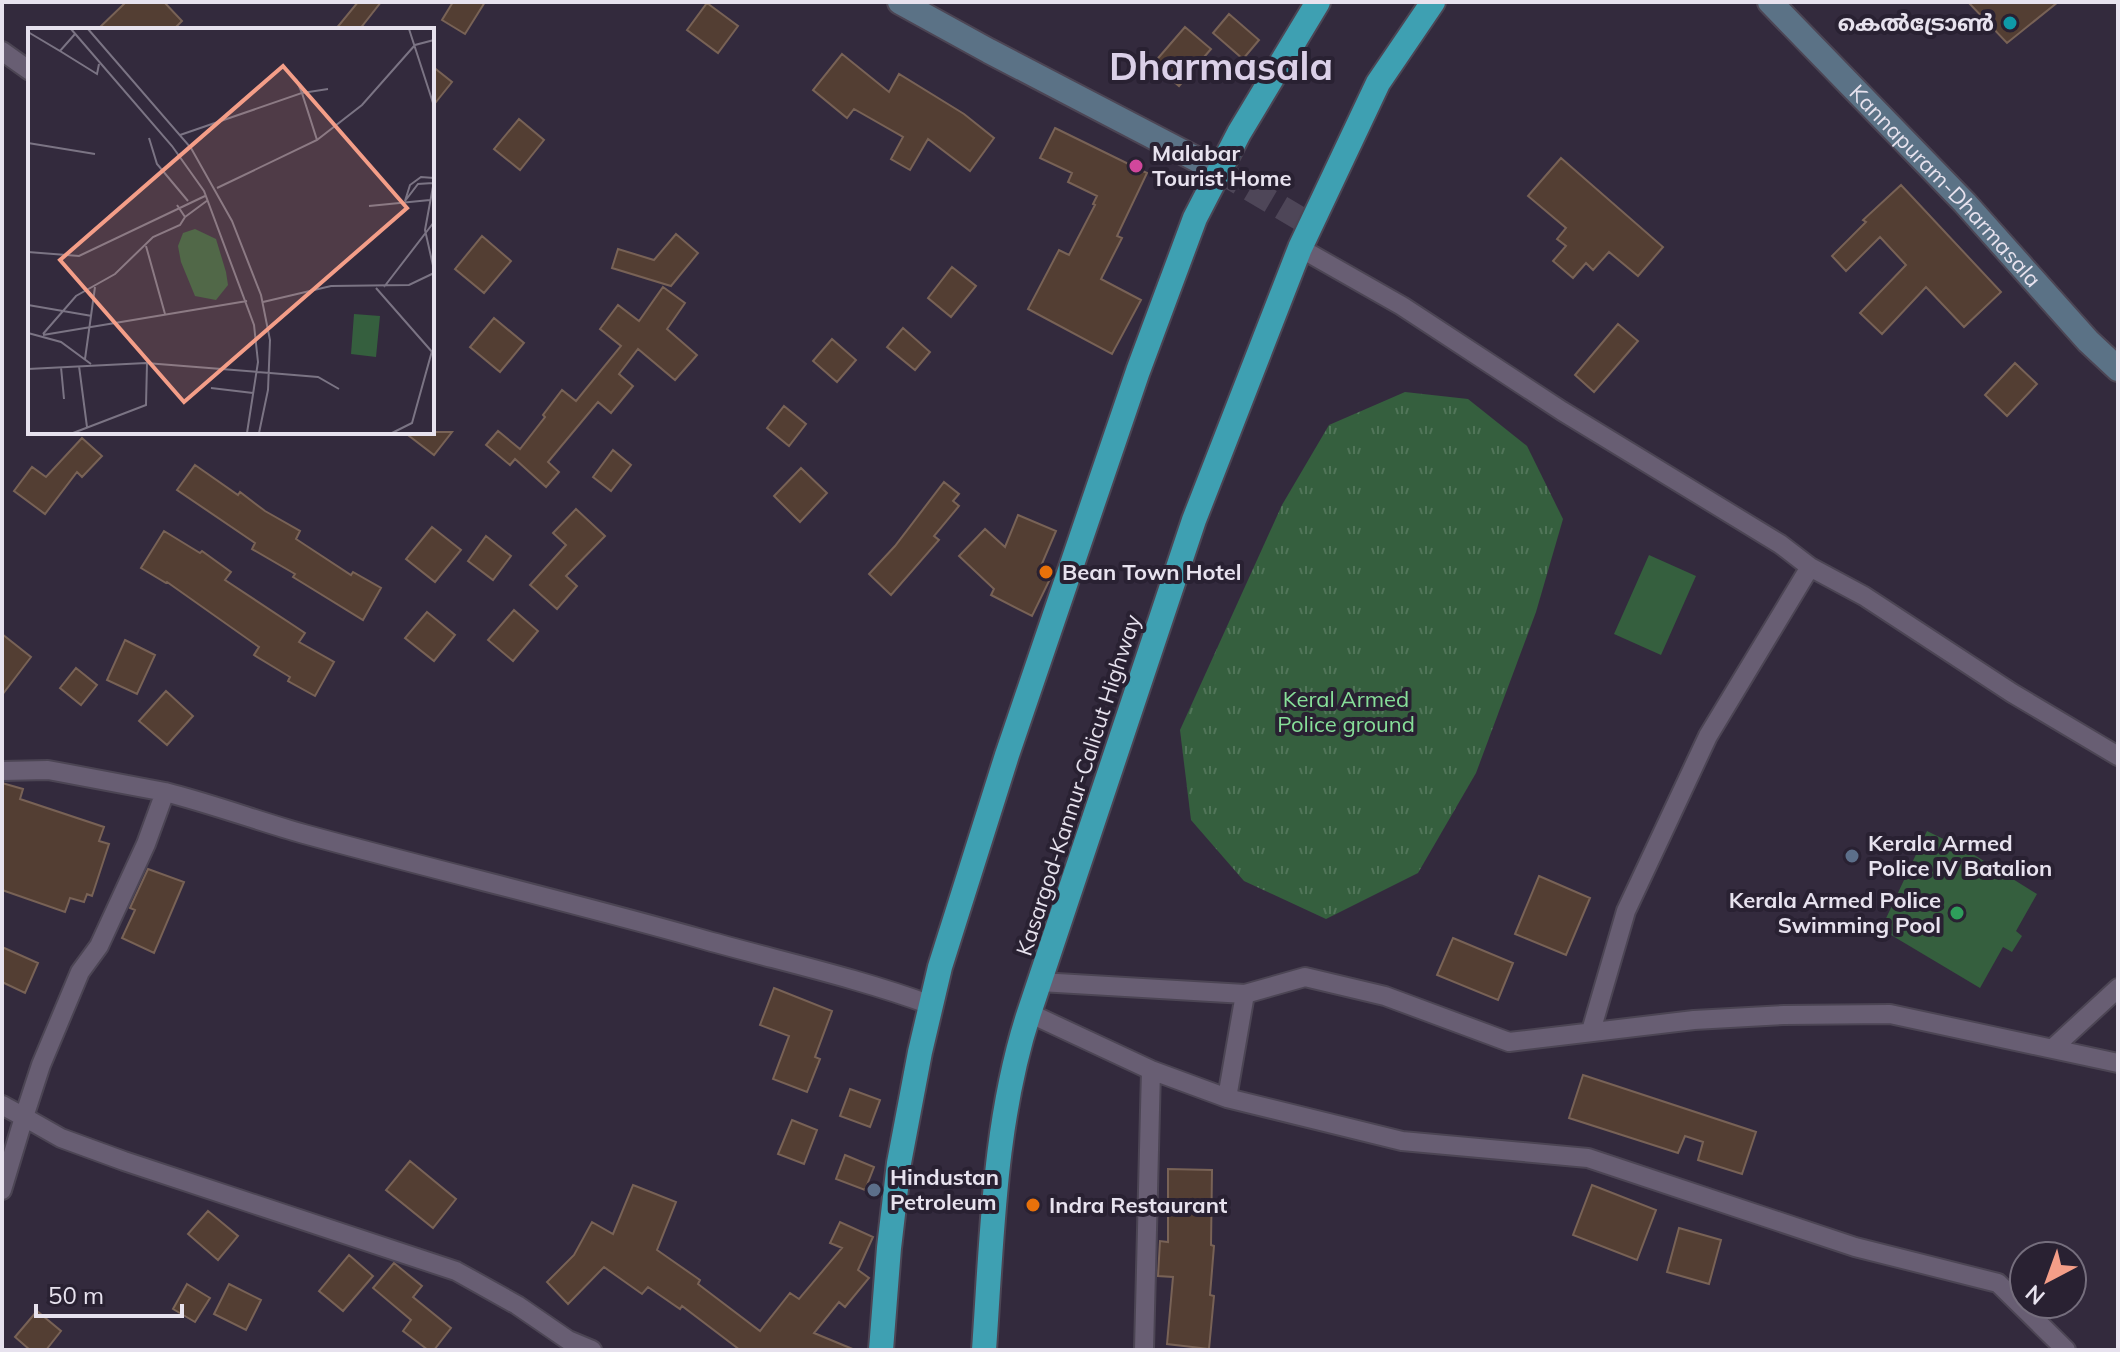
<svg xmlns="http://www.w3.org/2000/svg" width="2120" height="1352" viewBox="0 0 2120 1352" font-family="Mulish,'Noto Sans Malayalam',sans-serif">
<defs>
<pattern id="park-tufts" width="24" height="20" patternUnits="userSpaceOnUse" patternTransform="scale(2)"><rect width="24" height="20" fill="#355f3e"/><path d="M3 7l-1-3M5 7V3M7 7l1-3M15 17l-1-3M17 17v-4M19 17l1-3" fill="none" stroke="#52765a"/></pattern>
</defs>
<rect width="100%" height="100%" fill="#332a3d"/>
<path fill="#355f3e" d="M1649,555l47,21 -35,79 -47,-21z
M1927,831l41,20 69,43 -21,37 6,5 -10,16 -9,-5 -23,41 -99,-59z"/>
<path fill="url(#park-tufts)" d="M1405,392l63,7 59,47 36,73 -27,93 -60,161 -58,100 -92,46 -82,-38 -53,-61 -11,-90 102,-225 47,-80z"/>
<path fill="#533e33" stroke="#786256" stroke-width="2" d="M126,2h38l18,19 -9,9h-76z
M358,2h23l-22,28h-24z
M453,2h32l-20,32 -23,-14z
M1968,2h90l-51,41z
M707,3l31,23 -20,27 -31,-23z
M1229,14l30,26 -16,19 -30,-26z
M1185,27l26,22 -32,37 -26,-22z
M842,54l47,38 10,-18 65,40 30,24 -24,33 -42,-32 -18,31 -19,-11 12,-22 -49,-28 -7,9 -34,-28z
M432,66l20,16 -20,25z
M519,119l25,21 -24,30 -26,-21z
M1055,128l92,45 -30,63 5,2 -21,41 40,21 -29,54 -84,-45 31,-59 10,5 26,-50 -2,-1 4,-8 -29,-14 4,-9 -32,-15z
M1561,158l102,89 -25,29 -29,-24 -16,18 -7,-7 -13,15 -20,-17 13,-15 -9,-7 9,-11 -38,-32z
M1901,185l100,107 -37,35 -38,-40 -44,47 -22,-21 46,-48 -26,-28 -34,34 -14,-15 34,-34 -3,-2z
M676,234l22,19 -27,33 -59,-18 6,-19 36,11z
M482,236l29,25 -27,32 -29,-24z
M952,267l24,19 -25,31 -23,-19z
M663,287l22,16 -18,26 30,26 -22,25 -37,-31 -19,25 14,12 -22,27 -13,-11 -50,60 11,10 -13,15 -31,-28 -5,6 -24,-20 12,-14 22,18 25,-32 -2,-2 19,-25 14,11 45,-55 -21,-17 18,-24 21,16z
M494,318l30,25 -24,29 -30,-25z
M1618,324l20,17 -44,51 -19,-17z
M903,328l27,24 -15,18 -28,-23z
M832,339l24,21 -19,22 -24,-21z
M2015,363l22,21 -30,32 -22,-21z
M784,406l22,18 -17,22 -22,-18z
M404,432h48l-18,23z
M82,438l20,18 -20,21 -5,-5 -32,42 -31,-23 18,-24 14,10z
M613,450l18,15 -20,26 -18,-14z
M195,465l43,30 2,-3 25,19 35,20 -4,8 55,36 2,-3 28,16 -18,32 -70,-43 2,-3 -43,-25 3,-6 -78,-53z
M801,468l26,25 -27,29 -26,-26z
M944,482l15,12 -6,7 6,5 -25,30 5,4 -48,55 -22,-21 26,-28z
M576,509l29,27 -39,40 11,10 -20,23 -27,-24 36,-40 -13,-12z
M1018,515l38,16 -18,42 12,6 -18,37 -41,-21 3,-6 -35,-33 26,-27 20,18z
M432,527l29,23 -26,32 -29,-23z
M164,531l36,22 2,-2 29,21 -6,8 80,53 -6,9 35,20 -19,34 -27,-15 2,-4 -36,-22 5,-8 -92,-65 -1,1 -25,-15z
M486,536l25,20 -18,24 -25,-19z
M514,610l24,21 -25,30 -25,-21z
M427,612l28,23 -21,26 -29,-23z
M2,634l29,23 -29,38z
M125,640l30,15 -18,39 -30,-14z
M76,668l21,17 -16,20 -21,-17z
M166,691l27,25 -26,29 -28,-24z
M2,783l21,6 -3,10 84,28 -5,14 10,3 -17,52 -5,-2 -3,8 -14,-4 -5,14 -63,-22z
M148,869l36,13 -30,71 -32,-15 13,-28 -5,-2z
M1539,876l51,22 -24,57 -51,-21z
M1453,938l60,25 -15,37 -61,-25z
M2,947l36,16 -13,30 -23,-11z
M774,988l58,23 -17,46 5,2 -13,33 -34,-13 16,-43 -29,-11z
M1583,1075l173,57 -14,42 -44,-14 5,-18 -18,-6 -7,17 -109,-35z
M850,1089l30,11 -10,27 -30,-11z
M792,1120l25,10 -13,34 -26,-10z
M845,1155l29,12 -9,23 -29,-11z
M410,1161l46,38 -23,29 -47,-38z
M1168,1169l44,1 -1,75 3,1 -4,49 4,1 -5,53 -42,-5 6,-67 -15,-1 2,-35 8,1z
M633,1185l43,17 -19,48 43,30 -2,4 62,47 30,-38 9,6 43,-51 -12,-5 10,-21 33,15 -15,33 11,8 -24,29 -6,-5 -25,31 41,17h-115l-58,-44 -2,3 -32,-22 -6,7 -38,-27 -36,37 -21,-22 27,-27 18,-33 21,12z
M1592,1185l64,25 -19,50 -64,-25z
M208,1211l30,25 -20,24 -30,-26z
M1679,1228l42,12 -12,44 -42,-12z
M349,1255l24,21 -30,35 -24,-20z
M394,1263l28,23 -9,11 38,31 -17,22h-6l-25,-19 8,-11 -38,-32z
M187,1284l23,14 -15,24 -22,-13z
M229,1284l32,16 -15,30 -32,-16z
M37,1311l24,20 -15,19h-16l-15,-13z"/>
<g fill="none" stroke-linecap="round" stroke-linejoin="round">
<path stroke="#4e4658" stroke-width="24" stroke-dasharray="24 12" stroke-linecap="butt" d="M1219,171l92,54"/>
<g stroke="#4c4554" stroke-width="22">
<path id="street" d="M2,51l28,20
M1300,248l102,58 160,105 218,133 30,23 54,29 148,97 106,63
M2,771l46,-1 117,22
M1040,982l205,12
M1029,1013l122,57 76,28 175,43 186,17 267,89 143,36 68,67
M1591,1031l35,-120 82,-175 102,-169
M2053,1048l65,-60
M1227,1098l18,-104 60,-17 80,19 124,46 185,-22 90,-5 106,-1 228,49
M2,1105l22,12 17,-52 39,-93 19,-26 47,-102 19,-52c47,12 93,29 139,42 131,36 263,67 394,104 77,22 157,39 233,67
M2,1190l22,-73 37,21 63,23 332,110 61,34 51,35 24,10
M1144,1350l7,-280"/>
</g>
<g stroke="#4c4554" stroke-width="28">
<g id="secondary">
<path d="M900,2l89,49 230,120"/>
<path id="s1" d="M1770,2l195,201 123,138 30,28"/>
</g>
</g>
<g stroke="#4c4554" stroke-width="28">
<path id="highway" d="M881,1350l8,-102 10,-85 21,-111 20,-85 67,-212 131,-384 57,-153 44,-85 79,-131
M984,1350c8,-112 10,-230 45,-337l165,-493 106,-272 78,-165 55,-81"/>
</g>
<use href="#street" stroke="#685e73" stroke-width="18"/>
<use href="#secondary" stroke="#5b7286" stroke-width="24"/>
<use href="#highway" stroke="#3ea0b2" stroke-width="24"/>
</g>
<circle fill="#0f9aa8" stroke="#292132" stroke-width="3" cx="2010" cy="23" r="8"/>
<circle fill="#d1479c" stroke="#292132" stroke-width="3" cx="1136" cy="166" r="8"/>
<g fill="#e8710a" stroke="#292132" stroke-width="3">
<circle cx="1046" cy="572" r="8"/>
<circle cx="1033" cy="1205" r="8"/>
</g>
<g fill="#5c6f8a" stroke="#292132" stroke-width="3">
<circle cx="1852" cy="856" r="8"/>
<circle cx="874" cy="1190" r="8"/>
</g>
<circle fill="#2e9e5b" stroke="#292132" stroke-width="3" cx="1957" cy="913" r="8"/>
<g text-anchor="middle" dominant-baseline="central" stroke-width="8" stroke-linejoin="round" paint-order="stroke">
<g font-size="22" font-weight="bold" fill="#e7e2ee" stroke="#292132" text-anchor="start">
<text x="1994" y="23" text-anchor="end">കെൽട്രോൺ</text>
<text x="1152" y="153">Malabar<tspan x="1152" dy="25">Tourist Home</tspan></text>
<text x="1062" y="572">Bean Town Hotel</text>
<text x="1868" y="843">Kerala Armed<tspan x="1868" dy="25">Police IV Batalion</tspan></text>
<text x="1941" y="900" text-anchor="end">Kerala Armed Police<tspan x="1941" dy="25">Swimming Pool</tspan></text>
<text x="890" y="1177">Hindustan<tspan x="890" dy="25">Petroleum</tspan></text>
<text x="1049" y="1205">Indra Restaurant</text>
</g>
<g font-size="22" fill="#e7e2ee" stroke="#292132">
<text stroke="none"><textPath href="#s1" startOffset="254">Kannapuram-Dharmasala</textPath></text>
<text transform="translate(1078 785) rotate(-72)">Kasargod-Kannur-Calicut Highway</text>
</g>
<g font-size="22" fill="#87df99" stroke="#292132">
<text x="1346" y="699">Keral Armed<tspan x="1346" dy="25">Police ground</tspan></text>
</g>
<g font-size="38" font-weight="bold" fill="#dbd0e8" stroke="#292132">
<text x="1221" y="66">Dharmasala</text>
</g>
</g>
<g transform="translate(28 28)">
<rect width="406" height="406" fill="#332a3d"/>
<path d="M167,201l21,10 10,33 2,13 -12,15 -21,-4 -14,-34 -3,-16 5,-13zM326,286l26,2 -4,41 -25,-3z" fill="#355f3e"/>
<path fill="none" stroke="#7b7484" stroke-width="2" d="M43,1l101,117 32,45 50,134 4,37 -11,71M60,1l103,119 41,73 29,74 9,45 -2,50 -9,43M381,1l25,77M0,4l32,19 15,-17M32,23l37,23 2,-10M152,107l122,-42 -6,-14M121,110l8,26 31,37M289,112l45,-35 53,-60 19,-5M0,115l67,11M406,153l-9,49 9,40M405,155l-15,1 -13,17 5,-16 11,-8 13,1M189,160l100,-48 -15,-47 26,-4M341,178l61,-6M157,189l23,-17M118,218l19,68M0,224l51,4 126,-60M356,259l50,-65M348,260l57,65M235,274l68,-16 78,-1 25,-12M0,277l64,11M0,305l33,9 30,22M15,306l33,-38 39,-22 38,-37 27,-12 5,-8 -8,-12M15,307l204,-34M57,331l10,-72M51,338l8,61M33,339l3,32M0,341l118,-6 124,10M242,345l48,4 21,12M183,360l42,5M45,405l73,-28 1,-42M364,405l20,-10 20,-72"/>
<path fill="#f49e88" fill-opacity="0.15" stroke="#f49e88" stroke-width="4" d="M255,38l124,142 -223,194 -124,-142z"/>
<rect width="406" height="406" fill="none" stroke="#e7e2ee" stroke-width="4"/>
</g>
<rect width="2120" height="1352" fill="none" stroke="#e7e2ee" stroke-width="8"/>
<g transform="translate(2048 1280) rotate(221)"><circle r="38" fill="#292132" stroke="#756e7d" stroke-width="2"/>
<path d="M0-6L14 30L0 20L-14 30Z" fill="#f49e88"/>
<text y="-12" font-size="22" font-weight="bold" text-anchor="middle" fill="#e7e2ee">N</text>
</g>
<path d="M36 1304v12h146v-12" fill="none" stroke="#e7e2ee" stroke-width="4"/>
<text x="48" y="1304" font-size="24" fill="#e7e2ee" stroke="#292132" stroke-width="6" paint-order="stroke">50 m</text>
</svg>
